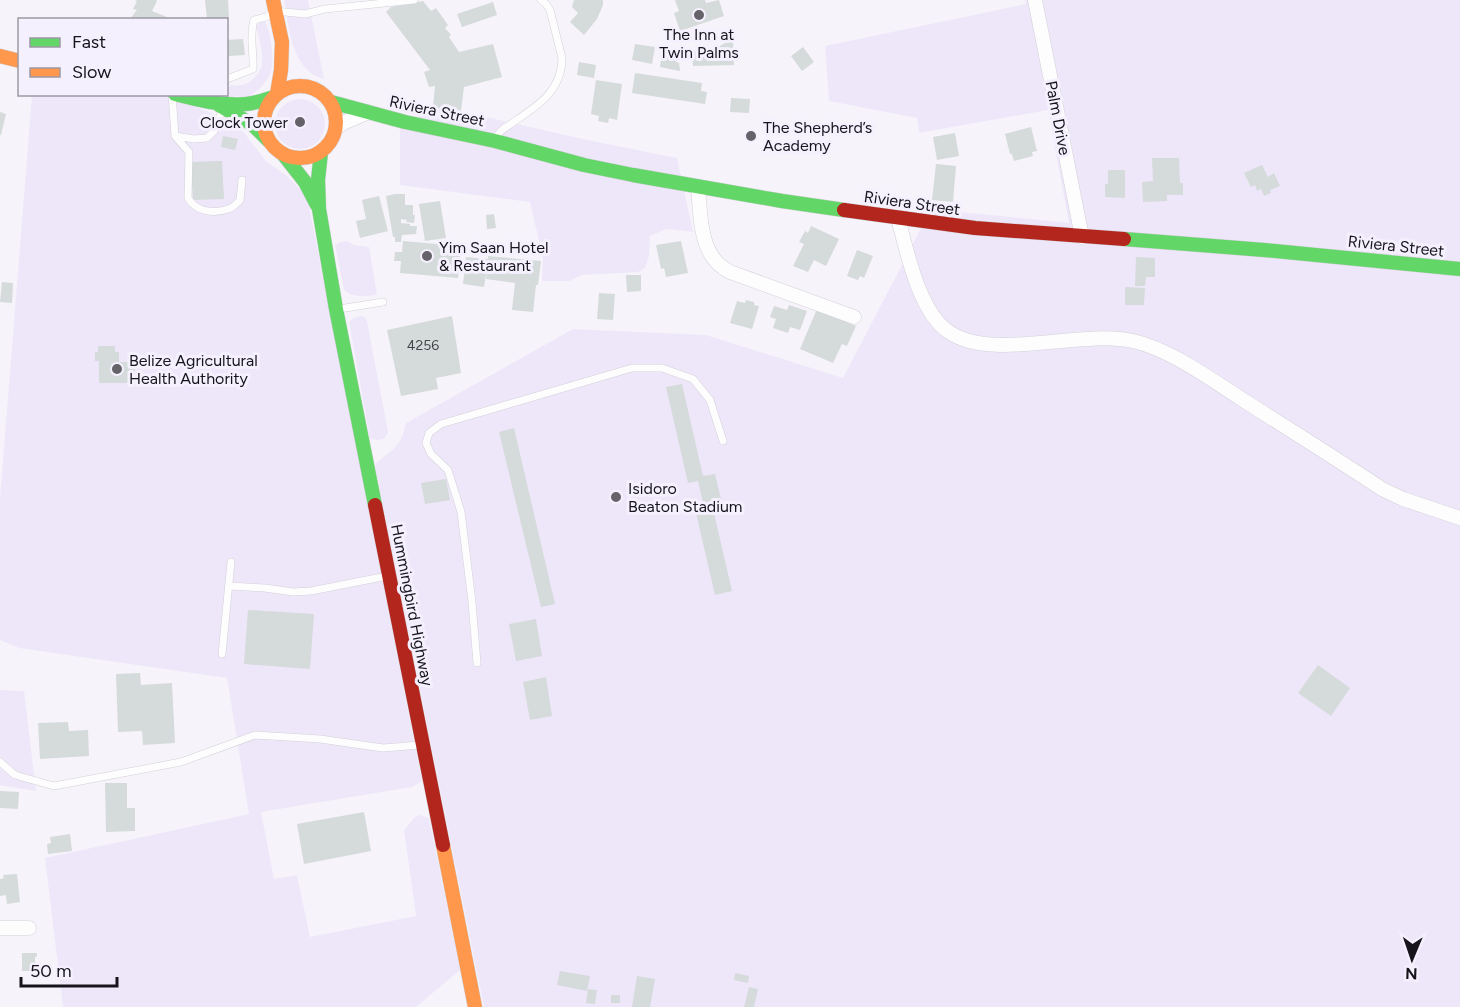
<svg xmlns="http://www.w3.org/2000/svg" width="1460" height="1007" viewBox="0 0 1460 1007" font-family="Figtree,sans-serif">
<rect width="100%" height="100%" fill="#f6f4fa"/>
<path fill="#eee7fa" d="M284,0h24l16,79c-33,-8 -35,-52 -40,-79z
M1025,0h435v1007h-976l-109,-541c4,-7 9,-9 15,-14 11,-9 13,-16 16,-29l167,-94 133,6 137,43 88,-169 138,14 -21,-113 -129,23 -2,-15 -88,-17 -4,-55 201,-42z
M261,22h4c7,11 9,37 6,50 -3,9 -14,21 -22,24 -6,1 -13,0 -19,1l-3,-6 1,-3 3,-3c10,1 16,0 23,-7 15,-13 6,-35 2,-52z
M32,95h129l48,17 27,13 9,9 21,27 21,15 14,14 8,16 113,575 -10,6 -151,25 13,67 23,-4 13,62 106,-21 -12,-86 10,-12 6,-3 9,3 31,152 -44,37h-353l-18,-149 204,-44 -22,-136 -208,-30 -19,-8v-142z
M275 124a25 25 0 1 1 50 0a25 25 0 1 1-50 0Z
M415,105l58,9 110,25 94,19 16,74 -27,-3 -16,7 -1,20 -4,12 -7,4 -56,3 -13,6h-27l1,-22 -13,-57 -130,-17v-61l18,2 1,-14 -4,-1z
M347,241l7,4 15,2 8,48c-12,1 -24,3 -33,-5l-9,-45 5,-3z
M361,316l4,1 2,4 21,111 -4,7 -7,1 -7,-1 -21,-117 5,-4z
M0,690l24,1 12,100 -36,-6z"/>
<path fill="#d5dada" d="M135,0h21l1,1 -5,10 15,6 -2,3h-36l8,-10 -4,-1 4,-8z
M205,0h23l1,18 -22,1z
M574,0h29v5l-6,14 -13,16 -14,-13 8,-9 -6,-6z
M675,0h30l1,3 13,-3 5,16 -44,15 -6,-18 5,-2z
M423,1l8,10 5,-3 12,17 -3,3 6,7 -2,2 10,15 34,-8 9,33 -38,10 -3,24 -28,-4 2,-21 -6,1 -5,-15 6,-2 -44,-58 5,-5z
M493,2l4,13 -35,12 -5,-13z
M243,39l2,16 -16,1v2h-3v-18z
M733,39l1,26 -41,1 -1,-15 20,-1z
M635,44l20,3 -3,17 -20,-4z
M803,47l11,15 -12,9 -11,-15z
M666,53l7,2 3,3 -1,3 4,2 1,8 -20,-4 1,-8z
M579,62l17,3 -2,13 -17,-3z
M635,73l67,10 -1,8 6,1 -2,12 -73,-11z
M596,80l26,4 -5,36 -8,-2 -1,5 -10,-2 1,-5 -8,-2z
M731,98l19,1 -1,14 -19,-1z
M0,112l6,2 -5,21h-1z
M1031,127l6,24 -5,1 1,4 -19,5 -2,-7h-2l-5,-20z
M955,133l4,23 -22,4 -4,-23z
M223,136l15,3 -3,11 -14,-3z
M1152,158h27l1,25h3v12h-16v6l-24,1 -1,-20 11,-1z
M222,161l2,38 -31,1 -2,-38z
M936,164l20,2 -3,36 -21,-2z
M1262,165l6,12 6,-4 6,13 -10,4 1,3 -7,3 -3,-7 -4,2 -2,-6 -4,2 -7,-14z
M1108,170h17v28l-20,-1v-13h3z
M395,194h10v11h8v10h2l-1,8 -8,-1 1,-2 -6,-1v4l9,1v2h7l-1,8 -14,1 -1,7h-6v-5h-2l-7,-41z
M379,196l9,35 -28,7 -4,-17 10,-2 -4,-19z
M440,201l6,37 -21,3 -6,-37z
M494,214l2,14 -9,1 -1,-14z
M811,226l28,13 -13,27 -12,-6 -6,12 -15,-6 11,-22 -5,-2 6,-11 3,2z
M403,241l58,5 -3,32 -58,-5 1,-12h-7l1,-9h7z
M681,241l7,32 -22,4 -2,-9 -3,1 -5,-24z
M857,250l16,6 -9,22 -4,-2 -2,4 -11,-4z
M488,256l53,5 -3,24h-2l-3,27 -21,-2 3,-27 -29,-4 2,-17 -4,25 -21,-3 3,-27 22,2z
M1136,257l19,1v19h-9l-1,9h-10z
M626,275h15v16l-14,1z
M2,282l11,1 -1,20 -12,-1z
M1125,287l20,1 -1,17h-19z
M599,293l16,1 -2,26 -16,-1z
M746,300l8,2v3l5,1 -7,23 -22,-6 7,-22 8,2z
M789,305l18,6 -7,19 -10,-3 -2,6 -15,-5 3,-9 -6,-2 4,-11 13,4z
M817,309l39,17 -9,20 -5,-2 -9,19 -33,-14z
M452,316l9,57 -25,5 2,11 -37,7 -14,-66z
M98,346h17v6h4v10h16v13h-6v8h-30v-22h-4v-9h3z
M682,384l21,92 12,-2 8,33 -10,2 19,82 -17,4 -19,-82 9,-2 -7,-30 -10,2 -22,-96z
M514,428l41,176 -14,3 -42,-175z
M446,479l4,21 -25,4 -4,-21z
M248,610l66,4 -4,55 -66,-5z
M536,619l6,37 -26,5 -7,-37z
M1318,665l32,23 -19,28 -33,-23z
M140,673l1,12 31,-2 3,60 -32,2 -1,-14 -24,1 -2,-58z
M546,677l6,39 -22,4 -7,-38z
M68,722l1,9 19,-1 1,26 -49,3 -2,-36z
M105,783h22v25h8v23l-29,1z
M0,791l19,1 -1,17 -18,-1z
M364,812l7,39 -67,13 -7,-40z
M70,834l2,17 -24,3 -1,-10 4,-1 -1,-6z
M17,874l3,28 -13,2 -1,-9 -6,1v-17l4,-1 -1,-3z
M22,953h15v3l-2,1v14h-13z
M560,971l30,5 -3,15 -30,-6z
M735,973l14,3 -1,7 -14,-3z
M637,976l18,3 -5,28h-18z
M749,987l9,2 -4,18h-10z
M588,989l9,1 -2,14 -9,-1z
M611,995h9v8h-9z"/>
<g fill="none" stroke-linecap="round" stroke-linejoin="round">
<g stroke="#d2d0d7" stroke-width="8">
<path id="lane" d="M226,81l1,-2 26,-10c1,-16 -4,-32 1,-49l12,-3 9,-6 30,3 20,-5 89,-9
M172,94l3,42 14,16 -1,46c8,14 26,16 40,11 5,-1 9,-6 12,-9l2,-20
M175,136l19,3 13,-1 7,-7 9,-22
M495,141c5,-13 10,-12 20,-20 24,-16 47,-31 47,-63l-12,-48 -4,-6 -5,-4
M339,309l44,-7
M229,586l36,2 28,4 18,-1 76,-15
M222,654l9,-92
M477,663l-5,-61 -11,-90 -13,-42 -17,-16 -5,-11 3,-10 12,-9 191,-56h30l31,11 17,21 13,41
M0,762l15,13 39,11 127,-24 74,-27 65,4 63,9 37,-3"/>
</g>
<g stroke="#d2d0d7" stroke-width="15">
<path id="street" d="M1035,0l47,237
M336,128l9,-6 24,-10
M698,187c2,21 2,52 14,69 4,7 11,12 18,16l124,45
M898,218c9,34 21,94 51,114 44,30 130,-3 184,9 36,8 76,37 107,57 47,30 95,60 142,91l21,10 57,19
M0,928h29"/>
</g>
<g stroke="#d2d0d7" stroke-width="15">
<path id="fast" d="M175,94c23,6 47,12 71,10 10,-1 19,-4 28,-7
M331,102l74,20 90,19 89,24 49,10 149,26 62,9
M219,105l34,20 15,15
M321,152l-3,28 1,29 17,100 39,196
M283,154l22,28 12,23
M1124,239l140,11 196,19"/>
</g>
<g stroke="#d2d0d7" stroke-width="15">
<path id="slow" d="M273,0l9,42 -1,28 -4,24
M0,56l20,5
M264 122a36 36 0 1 1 72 0a36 36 0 1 1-72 0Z
M443,845l32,162"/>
</g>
<g stroke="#d2d0d7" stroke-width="15">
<path id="jam" d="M844,210l131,18 149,11
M375,505l68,340"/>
</g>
<use href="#lane" stroke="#fefdfe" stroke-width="7"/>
<use href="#street" stroke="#fefdfe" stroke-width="14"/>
<use href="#fast" stroke="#63d668" stroke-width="14"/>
<use href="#slow" stroke="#ff974d" stroke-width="14"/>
<use href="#jam" stroke="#b3261e" stroke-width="14"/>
</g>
<g fill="#65626a" stroke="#f5f0fe" stroke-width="2">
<circle cx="699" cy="15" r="6"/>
<circle cx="300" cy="122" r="6"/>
<circle cx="751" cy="136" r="6"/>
<circle cx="427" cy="256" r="6"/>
<circle cx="117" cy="369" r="6"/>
<circle cx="616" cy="497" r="6"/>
</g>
<g text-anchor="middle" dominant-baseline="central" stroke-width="6" stroke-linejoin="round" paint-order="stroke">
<g font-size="14" fill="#46464c">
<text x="423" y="345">4256</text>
</g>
<g font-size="16" fill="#17141c" stroke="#f5f0fe" text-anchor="start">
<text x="699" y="34" text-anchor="middle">The Inn at<tspan x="699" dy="18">Twin Palms</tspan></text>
<text x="288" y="122" text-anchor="end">Clock Tower</text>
<text x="763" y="127">The Shepherd’s<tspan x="763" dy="18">Academy</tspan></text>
<text x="439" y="247">Yim Saan Hotel<tspan x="439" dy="18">&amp; Restaurant</tspan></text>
<text x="129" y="360">Belize Agricultural<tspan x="129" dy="18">Health Authority</tspan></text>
<text x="628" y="488">Isidoro<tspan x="628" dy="18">Beaton Stadium</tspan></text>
</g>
<g font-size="16" fill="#17141c" stroke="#f5f0fe">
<text transform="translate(437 111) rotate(12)">Riviera Street</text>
<text transform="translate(1058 118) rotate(79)">Palm Drive</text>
<text transform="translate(912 203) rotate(8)">Riviera Street</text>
<text transform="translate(1396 246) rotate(6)">Riviera Street</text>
<text transform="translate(412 605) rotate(79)">Hummingbird Highway</text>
</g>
</g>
<rect x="18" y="18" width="210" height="78" fill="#f5f0fe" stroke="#9c98a4" stroke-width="1.5"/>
<rect x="30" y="38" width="30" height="9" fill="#63d668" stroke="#9c98a4" stroke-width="1.5"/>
<text x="72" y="48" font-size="18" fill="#17141c">Fast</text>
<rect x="30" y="68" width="30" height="9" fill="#ff974d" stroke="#9c98a4" stroke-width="1.5"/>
<text x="72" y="78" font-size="18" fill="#17141c">Slow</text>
<g transform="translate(1412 959) rotate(182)" stroke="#f5f0fe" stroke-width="4.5" paint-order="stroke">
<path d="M0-4.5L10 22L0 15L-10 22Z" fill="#17141c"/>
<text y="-9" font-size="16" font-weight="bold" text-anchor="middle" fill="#17141c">N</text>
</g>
<path d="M21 977v9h96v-9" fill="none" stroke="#17141c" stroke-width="3"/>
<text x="30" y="977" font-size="18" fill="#17141c" stroke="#f5f0fe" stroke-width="4.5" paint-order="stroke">50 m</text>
</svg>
